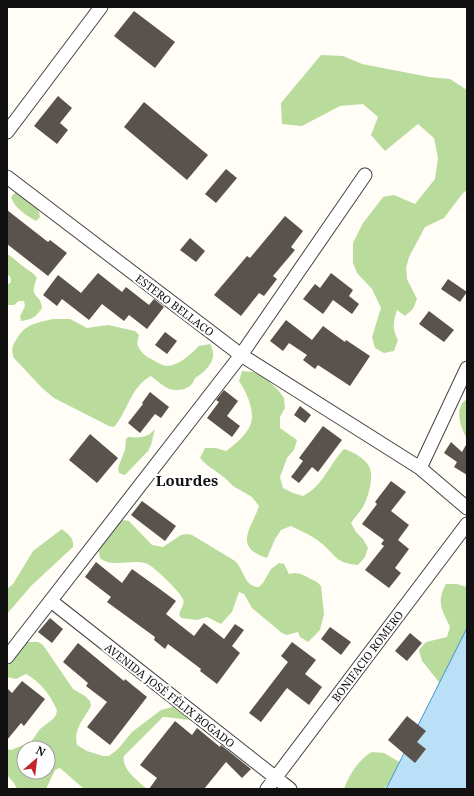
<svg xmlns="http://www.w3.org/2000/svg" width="474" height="796" viewBox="0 0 474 796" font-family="'Noto Serif',serif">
<rect width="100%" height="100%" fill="#fffdf5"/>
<path fill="#b9dc9c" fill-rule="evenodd" d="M321,55l22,1 19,8 67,13 21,2 17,11v100l-4,3 -19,25 -19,9 -16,30 -3,11 1,11 10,20 -4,10 -8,7 -8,-6c-4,13 -5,18 1,30l-4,11 -10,2 -9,-5 -3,-11 9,-29 -9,-19 -15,-16 -4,-10v-20l10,-20 20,-26 11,-2 21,9 20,-25 3,-21 -4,-20 -16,-14 -33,27 -14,-16 7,-18 -15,-13 -23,2 -38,20 -20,-2 -1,-21z
M20,192c9,4 19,15 20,25l-4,4c-10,-6 -21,-12 -25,-24l4,-4z
M7,254c7,4 10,8 17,13 5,4 9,5 13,11 -9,22 3,13 5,30 -7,10 -9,11 -21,13l-1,-5 5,-10 -1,-5h-5l-5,4h-7v-20l4,-3 -1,-6 -3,-1z
M53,319h17l17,9 21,-3 27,6 4,4 -2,8c3,9 8,13 16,17 5,3 10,6 15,6 13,-2 23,-12 31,-20l11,-2c9,14 -3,27 -15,34 -2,6 -5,9 -11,11 -16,4 -21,-4 -33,-13 -20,10 -23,35 -37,51l-5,-1 -55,-28 -12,-10 -28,-30c-3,-7 -2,-12 2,-18 9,-16 20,-17 37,-21z
M242,371l11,1 10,4 15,14 6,8 1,10 -5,9v11l17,12 -3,10 -7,8 -7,19 3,11 10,5 10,3c20,-10 26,-31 41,-47 8,2 20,9 25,17 5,10 0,29 -5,39 -3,6 -9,12 -13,18l5,9 7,7 5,9 -3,9 -7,8c-23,-2 -21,-9 -37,-22 -8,-7 -20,-12 -30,-17l-10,4 -6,9 -8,19c-35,-11 -15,-30 -8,-52l-7,-9 -19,-11 -8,-8 -18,-13 -7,-7 5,-10h11l10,3c8,-6 18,-14 23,-23 8,-14 -2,-35 -10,-47z
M467,399v40c-6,-11 -14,-31 0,-40z
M155,429l-4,16 -3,6 -22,23 -2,1 -5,-2 -1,-5 7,-18 1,-11 2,-2c12,1 19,1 27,-8z
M123,520l6,1 23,24 11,2 18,-12 6,-1 5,1 43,26c9,8 9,26 24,26l4,-4 8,-14 8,-6 5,1 5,10 6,-1 6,1 16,8 4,4 3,28 -4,16 -12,12 -8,-5 -2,-5 -11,3 -5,-2 -30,-25 -8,-14 -5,-2 -7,20 -11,12 -14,-7 -10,3 -16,-2 -2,-4c2,-5 6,-10 4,-15 -3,-7 -31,-35 -38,-36 -14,-4 -34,5 -45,-5l-2,-10 19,-27z
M62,529c7,6 12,9 11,18l-42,39 -24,28v-25l6,-5 20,-33z
M446,584h11l10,3v130l-45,-56 -3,-11 7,-8 21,-5 3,-10c-8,-18 -14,-24 -4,-43z
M27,642h11l5,3 30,44 12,7 5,5 1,5c-7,13 -18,23 -14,39l10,6 16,5h6l9,-7 14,-17 29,-22 22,-6 11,15c-6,2 -23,-2 -31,-2l-39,39c-3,13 14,25 23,33h-63l-24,-21 -5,2 -9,19h-29l-3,-6 -7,-8v-26l4,1 20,-8 9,-13 13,-10 3,-4 1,-5c-7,-15 -16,-28 -31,-36l-10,5 -9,-2c0,-15 7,-27 20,-35zM24,748h24v24h-24z
M372,752l12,1 29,17c-10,4 -23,9 -29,19h-40c5,-14 15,-30 28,-37z"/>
<path fill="#b9e0f7" stroke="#3f96cf" d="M467,628v161h-81z"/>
<path fill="#5a524d" d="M134,11l41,31 -20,26 -41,-32z
M58,96l14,12 -12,15 8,7 -11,14 -23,-18z
M144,102l64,53 -21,25 -63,-53z
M226,169l11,9 -21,25 -11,-9z
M7,210l41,32 2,-2 17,13 -19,23 -41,-32z
M285,216l18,15 -12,16 4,3 -22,26 4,3 -13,17 -5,-3 -18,23 -27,-21 33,-39 3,2z
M190,238l15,13 -9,11 -16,-12z
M98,273l24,19 4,-5 23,18 5,-6 10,8 -17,22 -18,-14 -5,6 -22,-17 -13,16 -27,-21 -5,7 -14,-11 15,-20 23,18z
M331,273l22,17 -4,6 10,8 -7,10 -19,-14 -10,14 -20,-15 12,-15 5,4z
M448,279l19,13 -7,10 -19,-13z
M429,311l25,19 -10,12 -25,-18z
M286,320l26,20 11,-14 22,16 1,-2 24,16 -20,30 -32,-21 -3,4 -12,-9 4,-5 -18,-12 -6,8 -13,-10z
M165,332l12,9 -10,13 -12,-9z
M224,390l14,11 -11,15 13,10 -8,11 -25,-19 12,-16 -3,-2z
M150,392l19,15 -8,11 -6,-4 -15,19 -12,-10 15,-19 -1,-1z
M300,406l11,9 -6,8 -11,-8z
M323,426l19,14 -24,32 -6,-5 -13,16 -8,-6 12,-16 -4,-3z
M90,434l28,24 -21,25 -28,-23z
M451,442l11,10 5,-9v32l-13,-8 3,-5 -13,-9z
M391,481l15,11 -15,19 18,14 -11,15 11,9 -14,19 6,5 -12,15 -24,-18 19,-24 -3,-2 3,-4 -22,-16 15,-20 -2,-2z
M142,501l34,25 -11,15 -34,-26z
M96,562l26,21 10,-14 25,18 19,14 -10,13 28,22 10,-13 20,16 11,-15 9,6 -12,16 8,7 -23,31 -17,-13 1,-2 -33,-25 -3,5 -11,-9 1,-3 -48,-35 4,-5 -26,-20z
M50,618l13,11 -11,14 -14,-11z
M330,627l21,15 -10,13 -20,-16z
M410,633l12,10 -15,18 -12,-10z
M292,642l24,18 -11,14 17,13 -13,18 -22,-17 -26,34 -12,-9 39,-51 -7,-6z
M78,643l46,38 1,-2 22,18 -37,48 -23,-18 20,-25 -21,-16 2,-3 -25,-21z
M22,681l23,18 -21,27 -3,-3 -14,17v-52l5,5z
M407,716l19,15 -9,11 9,7 -11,14 -27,-23z
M175,721l17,14 5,-7 23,19 1,-2 30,24 -9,9 -16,-16 -22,27h-55l8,-11 -17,-13z"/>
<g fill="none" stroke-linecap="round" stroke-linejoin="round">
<g stroke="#444" stroke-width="15">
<path id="street" d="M7,132l94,-125
M7,177l234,178 179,113 47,40
M420,468l47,-100
M51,601l239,188
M7,657l234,-302 124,-180
M267,789l200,-265"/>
</g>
<use href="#street" stroke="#fff" stroke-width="13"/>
</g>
<g text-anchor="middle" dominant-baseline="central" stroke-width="4" stroke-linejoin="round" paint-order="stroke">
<g font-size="11" fill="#111" stroke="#fff">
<text transform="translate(175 305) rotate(37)">ESTERO BELLACO</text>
<text transform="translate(367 656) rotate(-53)">BONIFACIO ROMERO</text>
<text transform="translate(170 695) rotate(38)">AVENIDA JOSÉ FÉLIX BOGADO</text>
</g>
<g font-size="15" font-weight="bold" fill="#111" stroke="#fff">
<text x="187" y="480">Lourdes</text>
</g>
</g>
<rect width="474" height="796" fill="none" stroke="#111111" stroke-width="16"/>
<g transform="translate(36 760) rotate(28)"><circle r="19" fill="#ffffff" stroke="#a0a0a0"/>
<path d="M0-3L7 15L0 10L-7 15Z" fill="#c4262e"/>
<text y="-6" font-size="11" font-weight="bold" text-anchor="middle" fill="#111111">N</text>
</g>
</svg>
